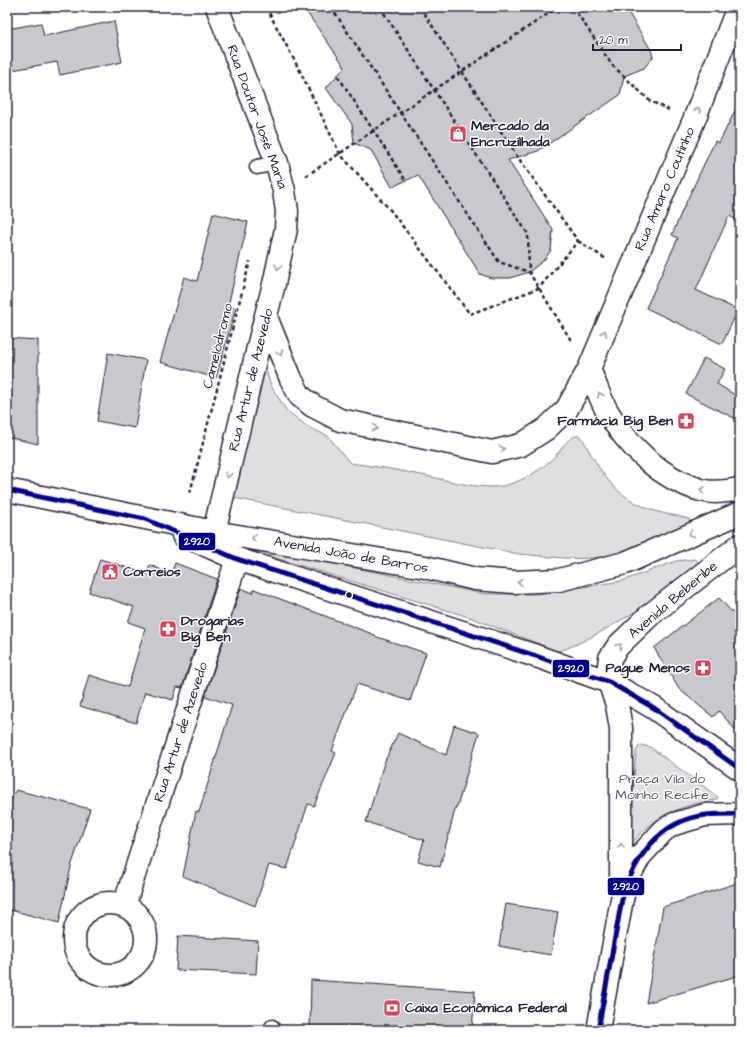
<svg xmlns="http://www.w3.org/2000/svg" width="747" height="1037" viewBox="0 0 747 1037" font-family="'Architects Daughter',sans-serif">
<rect width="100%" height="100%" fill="#fff"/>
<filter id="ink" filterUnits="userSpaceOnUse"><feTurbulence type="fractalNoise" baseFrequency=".025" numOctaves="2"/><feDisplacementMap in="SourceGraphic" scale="8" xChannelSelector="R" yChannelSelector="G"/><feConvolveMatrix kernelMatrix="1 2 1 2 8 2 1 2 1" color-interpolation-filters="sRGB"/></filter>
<g filter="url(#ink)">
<path fill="#dfdfe2" stroke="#80808e" d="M263,361l8,25 15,24 22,17 20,9 22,27c22,3 44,6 66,11 26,4 65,18 91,11 18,-5 36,-16 49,-30 7,-7 13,-21 25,-19 21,38 31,60 74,75 11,4 23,4 34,8l1,6c-28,12 -58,27 -89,32 -26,4 -55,-1 -82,-3l-290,-57z
M220,541l265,53h53l84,-13 54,-20 20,-2 2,3c-7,19 -119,87 -141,89l-88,-34z
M640,745l10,2 68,50 -2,3c-34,4 -67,18 -87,48l7,-97z"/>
<path fill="#c8c8cf" stroke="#22223b" d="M303,7h322l26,43 2,7 -9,11 -20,8 -4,19 -82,56 -30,9 45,70 -2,20 -7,10 -15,12 -19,6h-19l-11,-4 -62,-99 -26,12 -21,-37 -17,-7 -2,-19 -26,-36 19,-21z
M114,21l8,41 -62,13 -3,-13 -50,9v-42l34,-6 3,13z
M740,101v120l-11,-5 -33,74 42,20 -16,34 -76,-36 32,-70 -6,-3 10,-24 33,-70 4,2z
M213,213l35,9 -20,84 8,2 -20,70 -56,-16 24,-85 13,4z
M7,338l31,2v104l-31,-7z
M108,353l38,7 -11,68 -38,-7z
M704,358l21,11 -8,15 23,14v23l-54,-27z
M100,559l47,15 3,-9 21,9 4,-11 42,16 -35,109 -5,-1 -4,13 -28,-8 -9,31 -56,-17 9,-31 39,12 17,-59 -17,-6 6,-15 -45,-15z
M241,588l12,5 1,-4 121,46 -1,1 52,17 -16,48 -53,-17 -25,67 4,2 -22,53 -6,-2 -21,65 -18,-4 -14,41 -72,-30 13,-65 3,1 33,-107 -27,-9z
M719,598l21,23v114l-21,-24 -6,6 -34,-28 -25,-41z
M454,725l25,8 -22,74 -1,-1 -16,61 -22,-6 6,-21 -58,-18 18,-59 14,-30 48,22z
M16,790l74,19 -19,58 -12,56 -52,-14v-105z
M740,882v93l-94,28 17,-96z
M506,904l52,8 -7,43 -52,-9z
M178,936l80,5 -2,33 -80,-4z
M311,980l164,11 -3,39h-162z"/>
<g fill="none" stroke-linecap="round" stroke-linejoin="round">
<g stroke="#22223b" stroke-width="17">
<path id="lane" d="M257,167l20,-4
M272,1030v-3"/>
</g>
<g stroke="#22223b" stroke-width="25">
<path id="street" d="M266,317l25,62 9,17 13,10 27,14 152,32 29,-7 25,-16 21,-20 22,-40 105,-249 44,-113
M589,369c6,14 11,29 18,42 21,35 54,68 94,79 12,4 27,1 39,-1
M214,532l47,-197 13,-51 12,-55 1,-18 -3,-20 -7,-28 -60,-156
M74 939a36 36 0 1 1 72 0a36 36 0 1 1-72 0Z
M124,906l113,-347"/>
</g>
<g stroke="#22223b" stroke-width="25">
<path id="secondary" d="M609,682l8,23 4,23v160
M609,682l45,26 86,61
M598,1030l24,-131 6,-21 12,-22 24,-26 10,-6 31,-9 35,-1"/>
</g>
<g stroke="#22223b" stroke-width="25">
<path id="primary" d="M7,490l207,42 211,35 50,12 39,3 45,-2 66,-17 115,-50
M183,535l54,24 299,97 73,26 -1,-11 2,-13 8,-12 32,-31 90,-70"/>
</g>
<path stroke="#22223b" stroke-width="2.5" stroke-dasharray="4 3" stroke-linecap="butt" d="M266,7l34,64 40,83 51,57 79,103 69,-26 39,-47 -59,-82 -99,-152
M331,7l168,255 30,10 43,70
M380,7l148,227 1,38
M573,7l39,58 38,36 19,9
M338,76l68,105
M306,176l252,-169
M578,241l28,18
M190,493l60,-232"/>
<use href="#lane" stroke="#fff" stroke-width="14"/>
<use href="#street" stroke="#fff" stroke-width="22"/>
<use href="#secondary" stroke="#fff" stroke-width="22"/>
<use href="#primary" stroke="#fff" stroke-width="22"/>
<g stroke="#fff" stroke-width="8">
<path id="bus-1" d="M7,490l138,29 92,40 299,97 73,26 45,26 86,61
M598,1030l24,-131c12,-41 38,-79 84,-84 11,-1 23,-1 34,-1"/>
</g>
<use href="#bus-1" stroke="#00008b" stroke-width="5"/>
</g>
<defs><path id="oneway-chevron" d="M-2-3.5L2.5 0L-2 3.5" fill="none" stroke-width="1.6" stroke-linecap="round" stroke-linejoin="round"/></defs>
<g stroke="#9c9ca7">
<use href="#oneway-chevron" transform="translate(698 110) rotate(-69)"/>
<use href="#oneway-chevron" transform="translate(278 267) rotate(102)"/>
<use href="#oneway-chevron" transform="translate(604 333) rotate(-67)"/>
<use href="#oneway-chevron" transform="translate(280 353) rotate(68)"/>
<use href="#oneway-chevron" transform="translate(600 395) rotate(-113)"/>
<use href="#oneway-chevron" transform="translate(375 428) rotate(12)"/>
<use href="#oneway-chevron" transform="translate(502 449) rotate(-14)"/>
<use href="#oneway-chevron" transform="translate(228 475) rotate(103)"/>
<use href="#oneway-chevron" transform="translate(702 490) rotate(-167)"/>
<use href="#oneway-chevron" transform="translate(691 534) rotate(156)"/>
<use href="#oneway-chevron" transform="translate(254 538) rotate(-171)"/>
<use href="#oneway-chevron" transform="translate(520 582) rotate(179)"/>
<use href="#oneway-chevron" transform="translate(619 646) rotate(-50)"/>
<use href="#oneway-chevron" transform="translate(621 846) rotate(-90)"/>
</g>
</g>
<defs>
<g id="shop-square" transform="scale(0.9)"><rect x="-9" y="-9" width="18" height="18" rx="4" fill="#d1495b" stroke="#fff"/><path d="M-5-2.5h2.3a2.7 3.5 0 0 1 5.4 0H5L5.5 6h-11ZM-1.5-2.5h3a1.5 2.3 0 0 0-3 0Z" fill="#fff"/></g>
<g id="pharmacy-square" transform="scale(0.9)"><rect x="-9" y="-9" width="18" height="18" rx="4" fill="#d1495b" stroke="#fff"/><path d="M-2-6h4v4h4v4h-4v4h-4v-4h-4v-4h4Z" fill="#fff"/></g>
<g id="civic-square" transform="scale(0.9)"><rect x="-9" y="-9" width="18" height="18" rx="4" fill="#d1495b" stroke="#fff"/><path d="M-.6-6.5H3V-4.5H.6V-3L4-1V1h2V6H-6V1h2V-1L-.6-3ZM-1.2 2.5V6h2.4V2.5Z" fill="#fff"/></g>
<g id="bank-square" transform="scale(0.9)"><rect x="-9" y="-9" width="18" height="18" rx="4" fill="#d1495b" stroke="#fff"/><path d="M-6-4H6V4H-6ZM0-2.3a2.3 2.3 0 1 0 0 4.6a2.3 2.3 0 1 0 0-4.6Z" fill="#fff"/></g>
</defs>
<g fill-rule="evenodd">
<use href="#shop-square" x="458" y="134"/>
<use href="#pharmacy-square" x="686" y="421"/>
<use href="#civic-square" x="110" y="572"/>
<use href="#pharmacy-square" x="168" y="629"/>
<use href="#pharmacy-square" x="703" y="668"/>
<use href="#bank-square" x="392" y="1008"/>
</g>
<circle fill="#22223b" stroke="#fff" stroke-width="1.5" cx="349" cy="595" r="3.5"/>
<g text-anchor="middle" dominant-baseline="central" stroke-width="3" stroke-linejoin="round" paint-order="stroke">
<g font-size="14" fill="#22223b" stroke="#fff">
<text transform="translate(257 117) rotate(70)">Rua Doutor José Maria</text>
<text transform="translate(665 189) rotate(-67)">Rua Amaro Coutinho</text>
<text transform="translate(218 346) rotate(-76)">Camelódromo</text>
<text transform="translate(251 380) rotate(-76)">Rua Artur de Azevedo</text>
<text transform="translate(351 555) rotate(10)">Avenida João de Barros</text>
<text transform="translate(673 600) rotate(-40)">Avenida Beberibe</text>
<text transform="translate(181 732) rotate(-72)">Rua Artur de Azevedo</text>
</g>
<g font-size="14" font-weight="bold" fill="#22223b" stroke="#fff" text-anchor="start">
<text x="471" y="126">Mercado da<tspan x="471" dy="16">Encruzilhada</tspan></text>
<text x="673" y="421" text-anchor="end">Farmácia Big Ben</text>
<text x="123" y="572">Correios</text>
<text x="181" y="621">Drogarias<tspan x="181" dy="16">Big Ben</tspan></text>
<text x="690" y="668" text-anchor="end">Pague Menos</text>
<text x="405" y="1008">Caixa Econômica Federal</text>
</g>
<g font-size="14" fill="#5b5b6d" stroke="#fff">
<text x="662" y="779">Praça Vila do<tspan x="662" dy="16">Moinho Recife</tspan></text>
</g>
</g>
<g stroke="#fff" stroke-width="1.5">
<rect x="178" y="532" width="38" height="19" rx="4" fill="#00008b"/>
<rect x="552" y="659" width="38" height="19" rx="4" fill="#00008b"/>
<rect x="607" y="877" width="38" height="19" rx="4" fill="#00008b"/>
</g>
<g font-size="11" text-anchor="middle" font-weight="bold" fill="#fff">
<text x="197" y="545">2920</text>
<text x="571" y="672">2920</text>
<text x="626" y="890">2920</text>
</g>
<rect width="747" height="1037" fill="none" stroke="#fff" stroke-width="24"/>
<rect x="12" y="12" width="723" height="1013" fill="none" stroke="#22223b" stroke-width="1.5" filter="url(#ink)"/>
<path d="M593 44v6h88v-6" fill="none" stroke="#22223b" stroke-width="2"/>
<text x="599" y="44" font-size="12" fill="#22223b" stroke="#ffffff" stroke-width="3" paint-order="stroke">20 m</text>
</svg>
